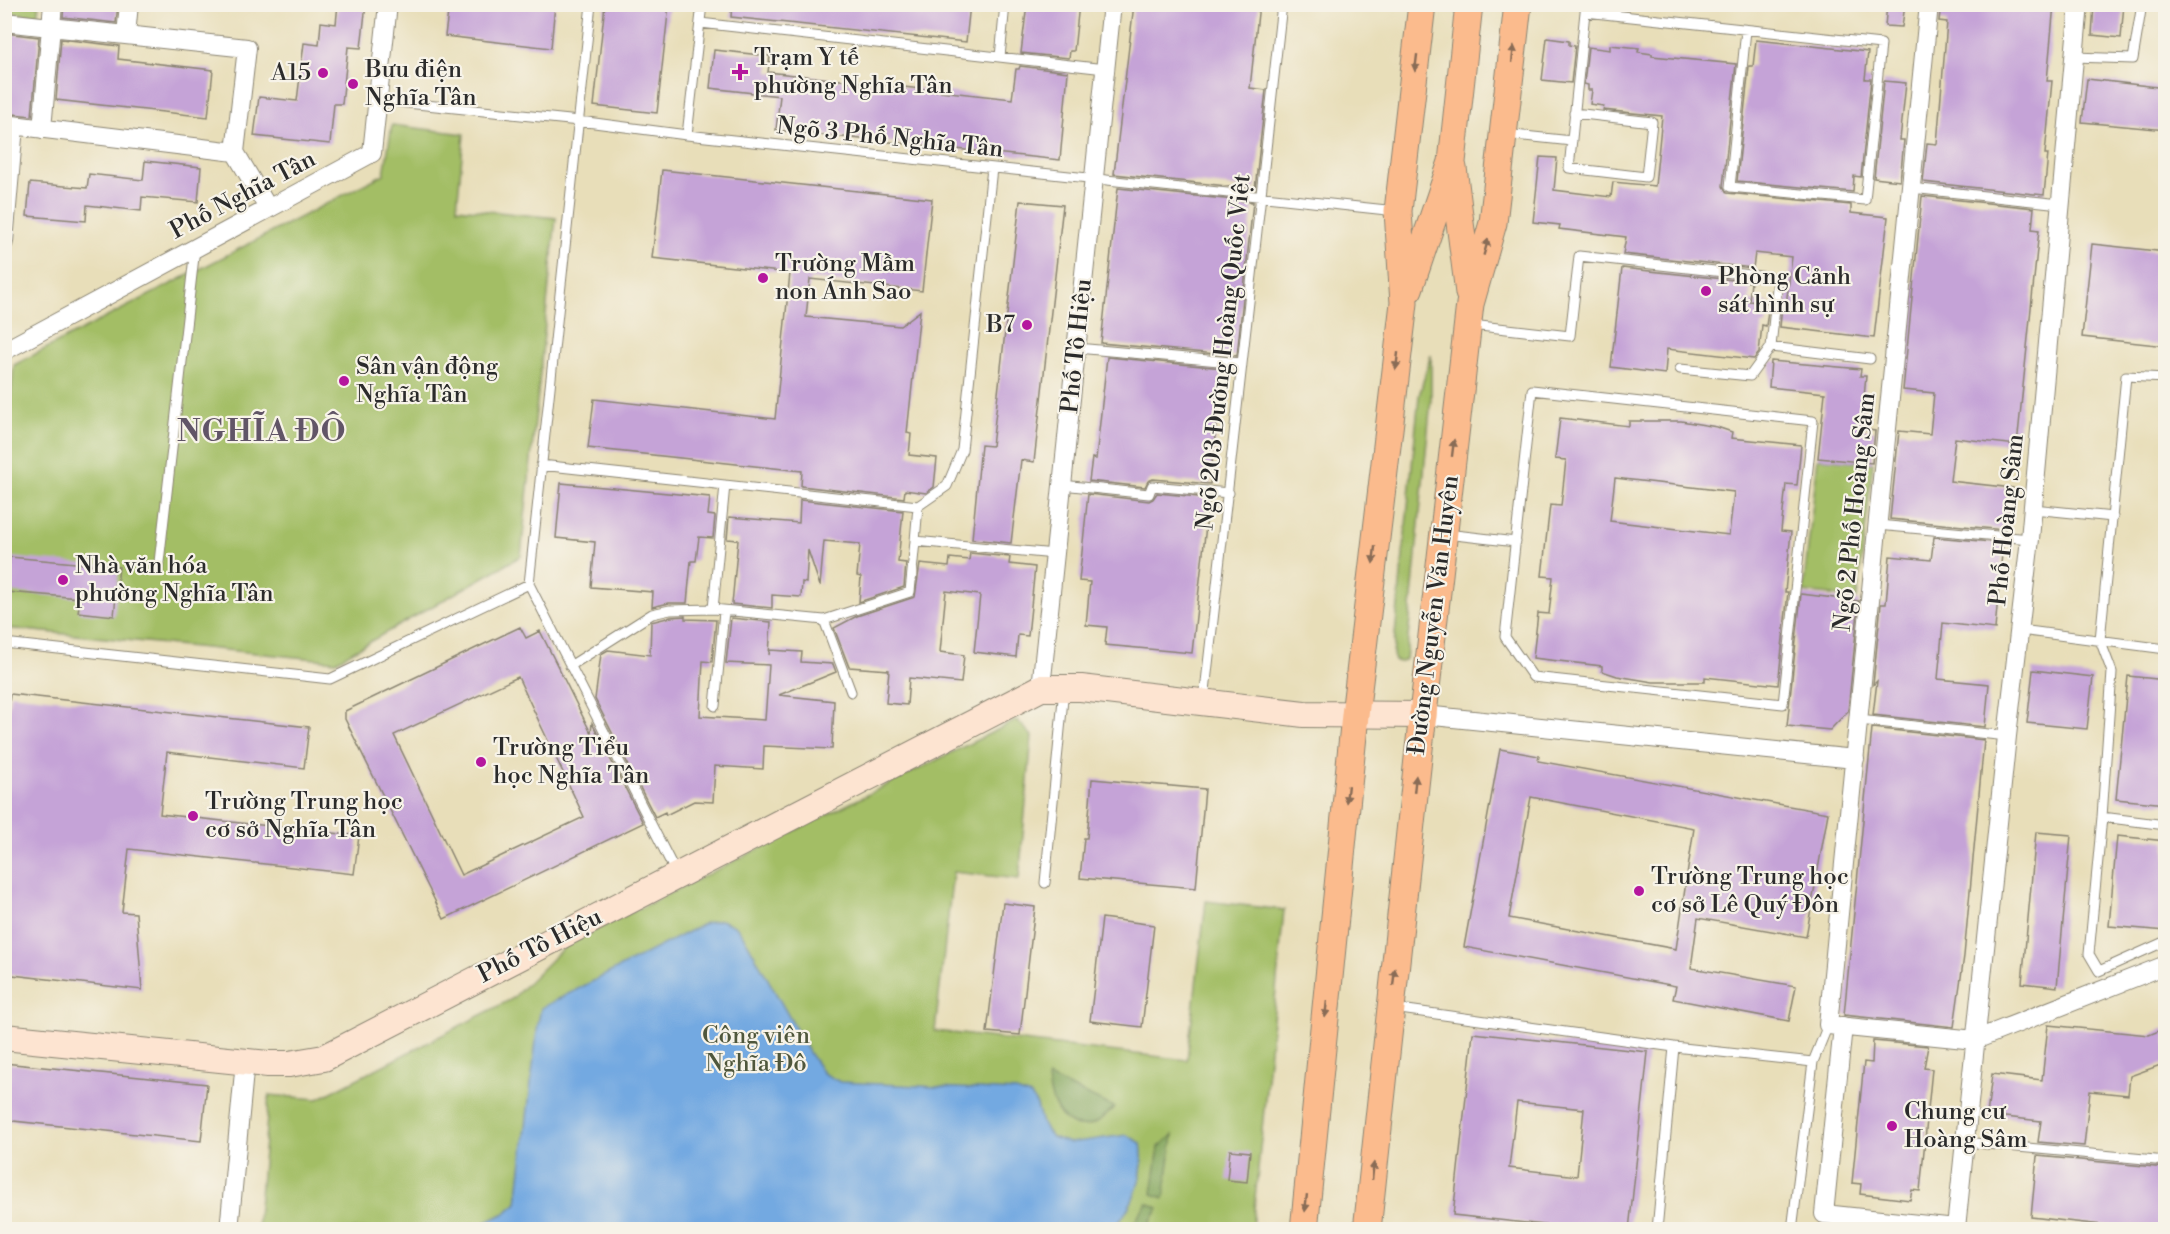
<svg xmlns="http://www.w3.org/2000/svg" width="2170" height="1234" viewBox="0 0 2170 1234" font-family="'Libre Bodoni',serif">
<rect width="100%" height="100%" fill="#f7f3e8"/>
<filter id="ink" filterUnits="userSpaceOnUse"><feTurbulence type="fractalNoise" baseFrequency=".0167" numOctaves="2"/><feDisplacementMap in="SourceGraphic" scale="12" xChannelSelector="R" yChannelSelector="G"/><feConvolveMatrix kernelMatrix="1 2 1 2 8 2 1 2 1" color-interpolation-filters="sRGB"/></filter>
<filter id="wash" filterUnits="userSpaceOnUse"><feTurbulence type="fractalNoise" baseFrequency=".008" numOctaves="4" result="noise"/><feDisplacementMap in="SourceGraphic" scale="24" xChannelSelector="R" yChannelSelector="G"/><feGaussianBlur stdDeviation="1.35" result="paint"/><feColorMatrix in="noise" values="0 0 0 0 0 0 0 0 0 0 0 0 0 0 0 0 0 1.4 0 .05"/><feComposite in="paint" operator="in"/></filter>
<g filter="url(#wash)">
<rect width="100%" height="100%" fill="#e8deb9"/>
<path fill="#a3be65" stroke="#677448" stroke-width="1.5" d="M5,4l34,1 -2,11 -32,-4z
M392,125l72,9 -7,74 99,10 -35,338 -185,105 -331,-33 -1,-159 10,-104 370,-191z
M1431,354v45l-25,260 -4,3 -7,-1 -2,-6 26,-259z
M1818,458l55,5 -16,135 -54,-6z
M1017,720l15,16 -13,143 -66,-7 -18,159 252,29 19,-159 78,9 -32,319 -995,1 12,-135 49,4 194,-100 54,-54z"/>
<path fill="#82a55a" stroke="#566842" stroke-width="1.5" d="M1048,1077l66,30c-32,39 -64,13 -66,-30z
M1173,1135l-9,63 -12,-4 7,-47z
M1147,1203l12,5 -13,21h-16z"/>
<path fill="#73a9e1" stroke="#4f6a86" stroke-width="1.5" d="M721,920l16,7 10,15 63,112 13,19 17,9 176,9 15,5 6,9 5,19 10,13 17,6 58,-8 14,8c5,31 -7,64 -29,87l-640,-1 33,-16 12,-10 21,-180 3,-15 164,-85z"/>
<g id="blocks">
<path fill="#c5a3d7" fill-rule="evenodd" d="M64,4h54l-2,19 -53,-6z
M338,4h28l-5,44 -13,-1 -6,57h-8l-4,40 -76,-8 5,-39 38,4 7,-58 15,2 2,-23 15,2z
M449,4h106l-4,44 -106,-12z
M605,4h64l-12,109 -63,-7z
M732,4h238l-4,38 -235,-25z
M1027,4h52l-5,47h-4l-1,7 -48,-5z
M1134,4h125l-9,84 16,2 -11,99 -141,-15z
M1887,4h18l-3,23 -17,-1z
M1941,4h113l-7,77h5l-7,73h3l-4,41 -121,-13 4,-39 10,1 10,-122 -8,-1z
M2094,4h30l-3,34 -29,-3z
M4,33l35,4 -7,79 -28,-3z
M1547,38l22,3v4l6,1 -4,37 -29,-3z
M61,39l58,7 -1,13 95,11 -5,47 -152,-17z
M1756,40l112,12 -3,27h6l-10,98 -7,-1 -1,16 -116,-11 12,-115h4z
M1610,45l29,3 -1,4 14,2v2l84,8 -13,122 4,7 124,12v8l37,4 -14,121 -94,-11 2,-22h4l6,-48 -37,-4 -2,15 -130,-14 3,-17 -67,-8 1,-4 -27,-3 7,-65 17,1 -3,32 57,7 2,-15 42,4 7,-70 -59,-6 1,-4 -14,-2 2,-14h-4v-5l-4,-1 4,-37 22,3z
M714,50l56,6 -2,16 244,27 4,-30h3l1,-3 48,6 -8,88 -284,-30 4,-34 -70,-8z
M2087,79l79,9v42l-84,-8z
M1884,81l22,2 -6,57h4l-4,41 -26,-3z
M145,161l56,6 -3,35 -56,-5 -1,14 -54,-6 -1,16 -59,-5 3,-33 57,5 2,-14 54,6z
M662,170l270,29 -10,92 -112,-12 -4,38 94,9 20,-15 -13,122 4,1 -2,21 28,3 -3,29 -8,6 -21,-3 -1,8 -103,-12 1,-15 -214,-23 6,-49 181,20 15,-146 -138,-15z
M1118,188l135,14 -16,154 -136,-13z
M1922,196l112,12 -2,21 7,1 -22,215 -62,-7 -5,43 63,7 -3,24h-4l-1,18 -115,-11 9,-88 31,3 4,-41 -31,-3z
M1020,201l43,4 -29,257 -13,-2 -10,83 -39,-4 9,-94 11,1z
M2092,244l74,8v94l-84,-9z
M1622,268l129,14 -2,19 20,2 -3,23 -4,-1 -3,28 -5,6 -87,-10 -2,25 -54,-7z
M1107,357l115,11 -12,116 -57,-5 -5,2 -3,6 -56,-6 3,-23 4,1z
M1771,361l90,8 -1,7h6l-5,53 14,2 -3,32 -54,-5 7,-65 -56,-6z
M1560,418l69,8v-5h52l36,6 15,5 -1,6 70,7 -4,40 -11,-1 -5,47 10,1 -6,60h3l-10,93 -73,-8v5h-52l-36,-6 -15,-5v-5l-69,-8 5,-45 11,1 4,-37 -11,-1 8,-71 11,1 5,-46 -11,-1zM1615,478l119,14 -5,43 -119,-14z
M561,483l149,14 -2,18 7,1 -2,22 -14,-1 -3,24h-5l-4,42h-18l-17,4 1,-15 -62,-5 4,-45 -39,-4z
M1157,493l52,5 -17,155 -87,-8 2,-18 -21,-2 4,-43 -11,-1 9,-87 61,7 4,-2z
M800,500l103,11 -5,51 8,1 -2,24 -45,15 2,-25 -4,-1 3,-32 -36,-3 -4,45 -12,-36 -2,33 -4,-1 -1,15 -29,-2v13l-40,-4 6,-64 -11,-1 2,-22 70,6z
M1934,537l69,6 -8,86 -52,-6 -5,56 51,5 -4,43 -112,-12 4,-34 -4,4 8,-81h5l4,-48 41,4z
M970,553l40,4 -1,7 26,3 -7,69 -10,-1 -2,22 -42,-5 6,-57 -34,-4 -6,61 24,3 -3,28 -52,-5 -2,27 -21,-2 3,-33 -40,-3 -15,-39 23,-12 58,-19 5,-33 29,3 1,-9 19,2z
M10,557l109,10 -5,49 -36,-4 2,-14 -73,-6z
M1801,594l58,7 -11,110 -18,19 -43,-4z
M685,616v3l31,1 -4,42 -9,-1 -3,55 65,4 4,-55 -43,-2 5,-45 40,4 -2,33 1,-5 32,2 -1,10 32,2 3,8 -57,23 55,6 -2,48 -68,-3 -1,23 -48,-3 -2,36 -19,-1 -28,14 -1,-3 -10,5 -60,-118 6,-45 7,-4 42,5 1,-33 20,-5z
M520,627l6,11 14,-7 51,102 1,-10 51,100 -199,96 -99,-200v-8zM518,677l66,140 -123,58 -67,-140z
M2033,670l60,7 -6,52 -60,-6z
M2128,676l38,4v124l-50,-5z
M10,694l299,33 -5,41 -137,-16 -7,62 199,22 -5,38 -225,-25 -7,63 14,1 6,77 -138,-16v-227z
M1872,728l112,12 -20,216 -10,71 -110,-12z
M1500,749l39,7 -1,5 290,52 -22,124 -108,-19 -7,50 105,18 -7,35 -116,-22 3,-13 -212,-39zM1531,797l163,31 -18,121 -167,-31z
M1092,779l113,10 -9,99 -116,-10 4,-40h3z
M2036,832l35,3 -14,152 -35,-4z
M2117,836l49,5v90l-57,-5z
M1003,903l32,4 -15,128 -33,-3z
M1102,918l52,7 -12,102 -52,-6z
M2048,1025l101,10 17,-7v35l-36,13 -2,19 -38,-4 -6,55 -46,-4 3,-21 -54,-6 5,-41 50,6z
M1473,1033l175,19 -19,178h-39l-137,-15zM1517,1102l67,7 -7,67 -68,-8z
M1873,1041l55,5 -4,22 8,1 -12,122 -8,-1 -2,10 -50,-6 1,-10 -9,-1 12,-121 8,1z
M4,1063l203,21 -6,57 -197,-21z
M1230,1150l20,2 -3,30 -20,-2z
M2037,1156l129,12v62h-19l-116,-13z"/>
</g>
</g>
<g filter="url(#ink)">
<use href="#blocks" fill-opacity="0" stroke="#8a8472" stroke-width="1.5"/>
<g fill="none" stroke-linecap="round" stroke-linejoin="round">
<g stroke="#8a8472" stroke-width="11">
<path id="lane" d="M591,4l-62,580 148,291
M700,23l405,46
M1000,57l5,-53
M2074,57l59,2 9,-55
M378,100l201,21 108,14 709,76
M1574,113l78,9 -6,55 -77,-9 16,-156 296,32 -16,156 -135,-13 16,-157
M1505,134l67,7
M687,135l15,-131
M1911,188l149,16
M1471,325l99,11 9,-80 199,22 -7,69
M1077,348l164,15
M1680,369l70,7 21,-29 99,12
M2166,378l-40,-2 -26,264 12,32 -10,145 -13,137 10,17 67,-30
M1532,390l281,31 -30,283 -250,-27 -28,-40z
M541,465l377,41 -3,35
M1062,485l87,9 3,-8 77,7
M918,506l29,-20 15,-36 30,-282
M2033,509l80,8
M1878,525l152,14
M1446,534l70,8
M158,571l37,-323
M713,609l12,-124
M824,620l27,72
M2020,630l146,19
M4,643l326,36 199,-95
M570,666l82,-52 18,-4 43,-1 111,11 86,-28 5,-51 140,13
M1204,700c28,-232 52,-464 78,-696
M715,706l9,-95
M1859,720l148,16
M2102,817l64,8
M1045,883l19,-194
M1393,1008l281,39 139,15
M1965,1142l201,19
M1657,1230l17,-183
M1792,1230l21,-168 15,-37"/>
</g>
<g stroke="#8a8472" stroke-width="20">
<path id="street" d="M1929,4l-101,1021 147,15 191,-75
M4,22l243,26 -12,104 33,56
M126,35l3,-31
M4,124l231,28
M42,129l11,-125
M4,242l10,-116
M4,351l368,-198 16,-149
M1041,688l71,-684
M1424,715l431,44
M1843,1026l-19,188 132,14 51,-492 23,-197 49,-535
M229,1230l16,-169"/>
</g>
<g stroke="#8a8472" stroke-width="28">
<path id="secondary" d="M4,1037l264,27h21l35,-6 717,-370h40l223,26 120,1"/>
</g>
<g stroke="#8a8472" stroke-width="29">
<path id="primary" d="M1453,168l16,125
M1409,289l43,-127 17,-158
M1304,1230l51,-515 49,-412 -6,-92 24,-207
M1367,1230l52,-481 51,-445 23,-81 25,-219"/>
</g>
<use href="#lane" stroke="#fff" stroke-width="9"/>
<use href="#street" stroke="#fff" stroke-width="18"/>
<use href="#secondary" stroke="#fde4d1" stroke-width="26"/>
<use href="#primary" stroke="#fbbb8d" stroke-width="27"/>
</g>
<defs><path id="oneway-solid" d="M-6-.8H1V-3.2L6.5 0L1 3.2V.8H-6Z" transform="scale(1.5)"/></defs>
<g fill="#896c57">
<use href="#oneway-solid" transform="translate(1513 54) rotate(-84)"/>
<use href="#oneway-solid" transform="translate(1416 63) rotate(97)"/>
<use href="#oneway-solid" transform="translate(1486 247) rotate(-74)"/>
<use href="#oneway-solid" transform="translate(1397 361) rotate(97)"/>
<use href="#oneway-solid" transform="translate(1453 448) rotate(-83)"/>
<use href="#oneway-solid" transform="translate(1374 555) rotate(97)"/>
<use href="#oneway-solid" transform="translate(1415 784) rotate(-84)"/>
<use href="#oneway-solid" transform="translate(1347 794) rotate(96)"/>
<use href="#oneway-solid" transform="translate(1394 977) rotate(-84)"/>
<use href="#oneway-solid" transform="translate(1326 1009) rotate(96)"/>
<use href="#oneway-solid" transform="translate(1373 1171) rotate(-84)"/>
<use href="#oneway-solid" transform="translate(1306 1203) rotate(96)"/>
</g>
</g>
<g fill="#b5179e" stroke="#f7f3e8" stroke-width="2">
<path d="M737 63h6v6h6v6h-6v6h-6v-6h-6v-6h6z"/>
<circle cx="323" cy="73" r="6"/>
<circle cx="353" cy="84" r="6"/>
<circle cx="763" cy="278" r="6"/>
<circle cx="1706" cy="291" r="6"/>
<circle cx="1027" cy="325" r="6"/>
<circle cx="344" cy="381" r="6"/>
<circle cx="63" cy="580" r="6"/>
<circle cx="481" cy="762" r="6"/>
<circle cx="193" cy="816" r="6"/>
<circle cx="1639" cy="891" r="6"/>
<circle cx="1892" cy="1126" r="6"/>
</g>
<g text-anchor="middle" dominant-baseline="central" stroke-width="4.5" stroke-linejoin="round" paint-order="stroke">
<g font-size="24" fill="#2b2b2b" stroke="#f7f3e8" text-anchor="start">
<text x="754" y="58">Trạm Y tế<tspan x="754" dy="28">phường Nghĩa Tân</tspan></text>
<text x="365" y="70">Bưu điện<tspan x="365" dy="28">Nghĩa Tân</tspan></text>
<text x="311" y="73" text-anchor="end">A15</text>
<text x="775" y="264">Trường Mầm<tspan x="775" dy="28">non Ánh Sao</tspan></text>
<text x="1718" y="277">Phòng Cảnh<tspan x="1718" dy="28">sát hình sự</tspan></text>
<text x="1015" y="325" text-anchor="end">B7</text>
<text x="356" y="367">Sân vận động<tspan x="356" dy="28">Nghĩa Tân</tspan></text>
<text x="75" y="566">Nhà văn hóa<tspan x="75" dy="28">phường Nghĩa Tân</tspan></text>
<text x="493" y="748">Trường Tiểu<tspan x="493" dy="28">học Nghĩa Tân</tspan></text>
<text x="205" y="802">Trường Trung học<tspan x="205" dy="28">cơ sở Nghĩa Tân</tspan></text>
<text x="1651" y="877">Trường Trung học<tspan x="1651" dy="28">cơ sở Lê Quý Đôn</tspan></text>
<text x="1904" y="1112">Chung cư<tspan x="1904" dy="28">Hoàng Sâm</tspan></text>
</g>
<g font-size="24" fill="#2b2b2b" stroke="#f7f3e8">
<text transform="translate(890 138) rotate(6)">Ngõ 3 Phố Nghĩa Tân</text>
<text transform="translate(243 195) rotate(-28)">Phố Nghĩa Tân</text>
<text transform="translate(1077 346) rotate(-84)">Phố Tô Hiệu</text>
<text transform="translate(1224 352) rotate(-84)">Ngõ 203 Đường Hoàng Quốc Việt</text>
<text transform="translate(1855 512) rotate(-84)">Ngõ 2 Phố Hoàng Sâm</text>
<text transform="translate(2007 520) rotate(-84)">Phố Hoàng Sâm</text>
<text transform="translate(1434 615) rotate(-83)">Đường Nguyễn Văn Huyên</text>
<text transform="translate(540 946) rotate(-27)">Phố Tô Hiệu</text>
</g>
<g font-size="24" fill="#4f573c" stroke="#f7f3e8">
<text x="756" y="1036">Công viên<tspan x="756" dy="28">Nghĩa Đô</tspan></text>
</g>
<g font-size="30" font-weight="bold" letter-spacing="1.5" fill="#615567" stroke="#f7f3e8">
<text x="262" y="432">NGHĨA ĐÔ</text>
</g>
</g>
<rect width="2170" height="1234" fill="none" stroke="#f7f3e8" stroke-width="24"/>
</svg>
